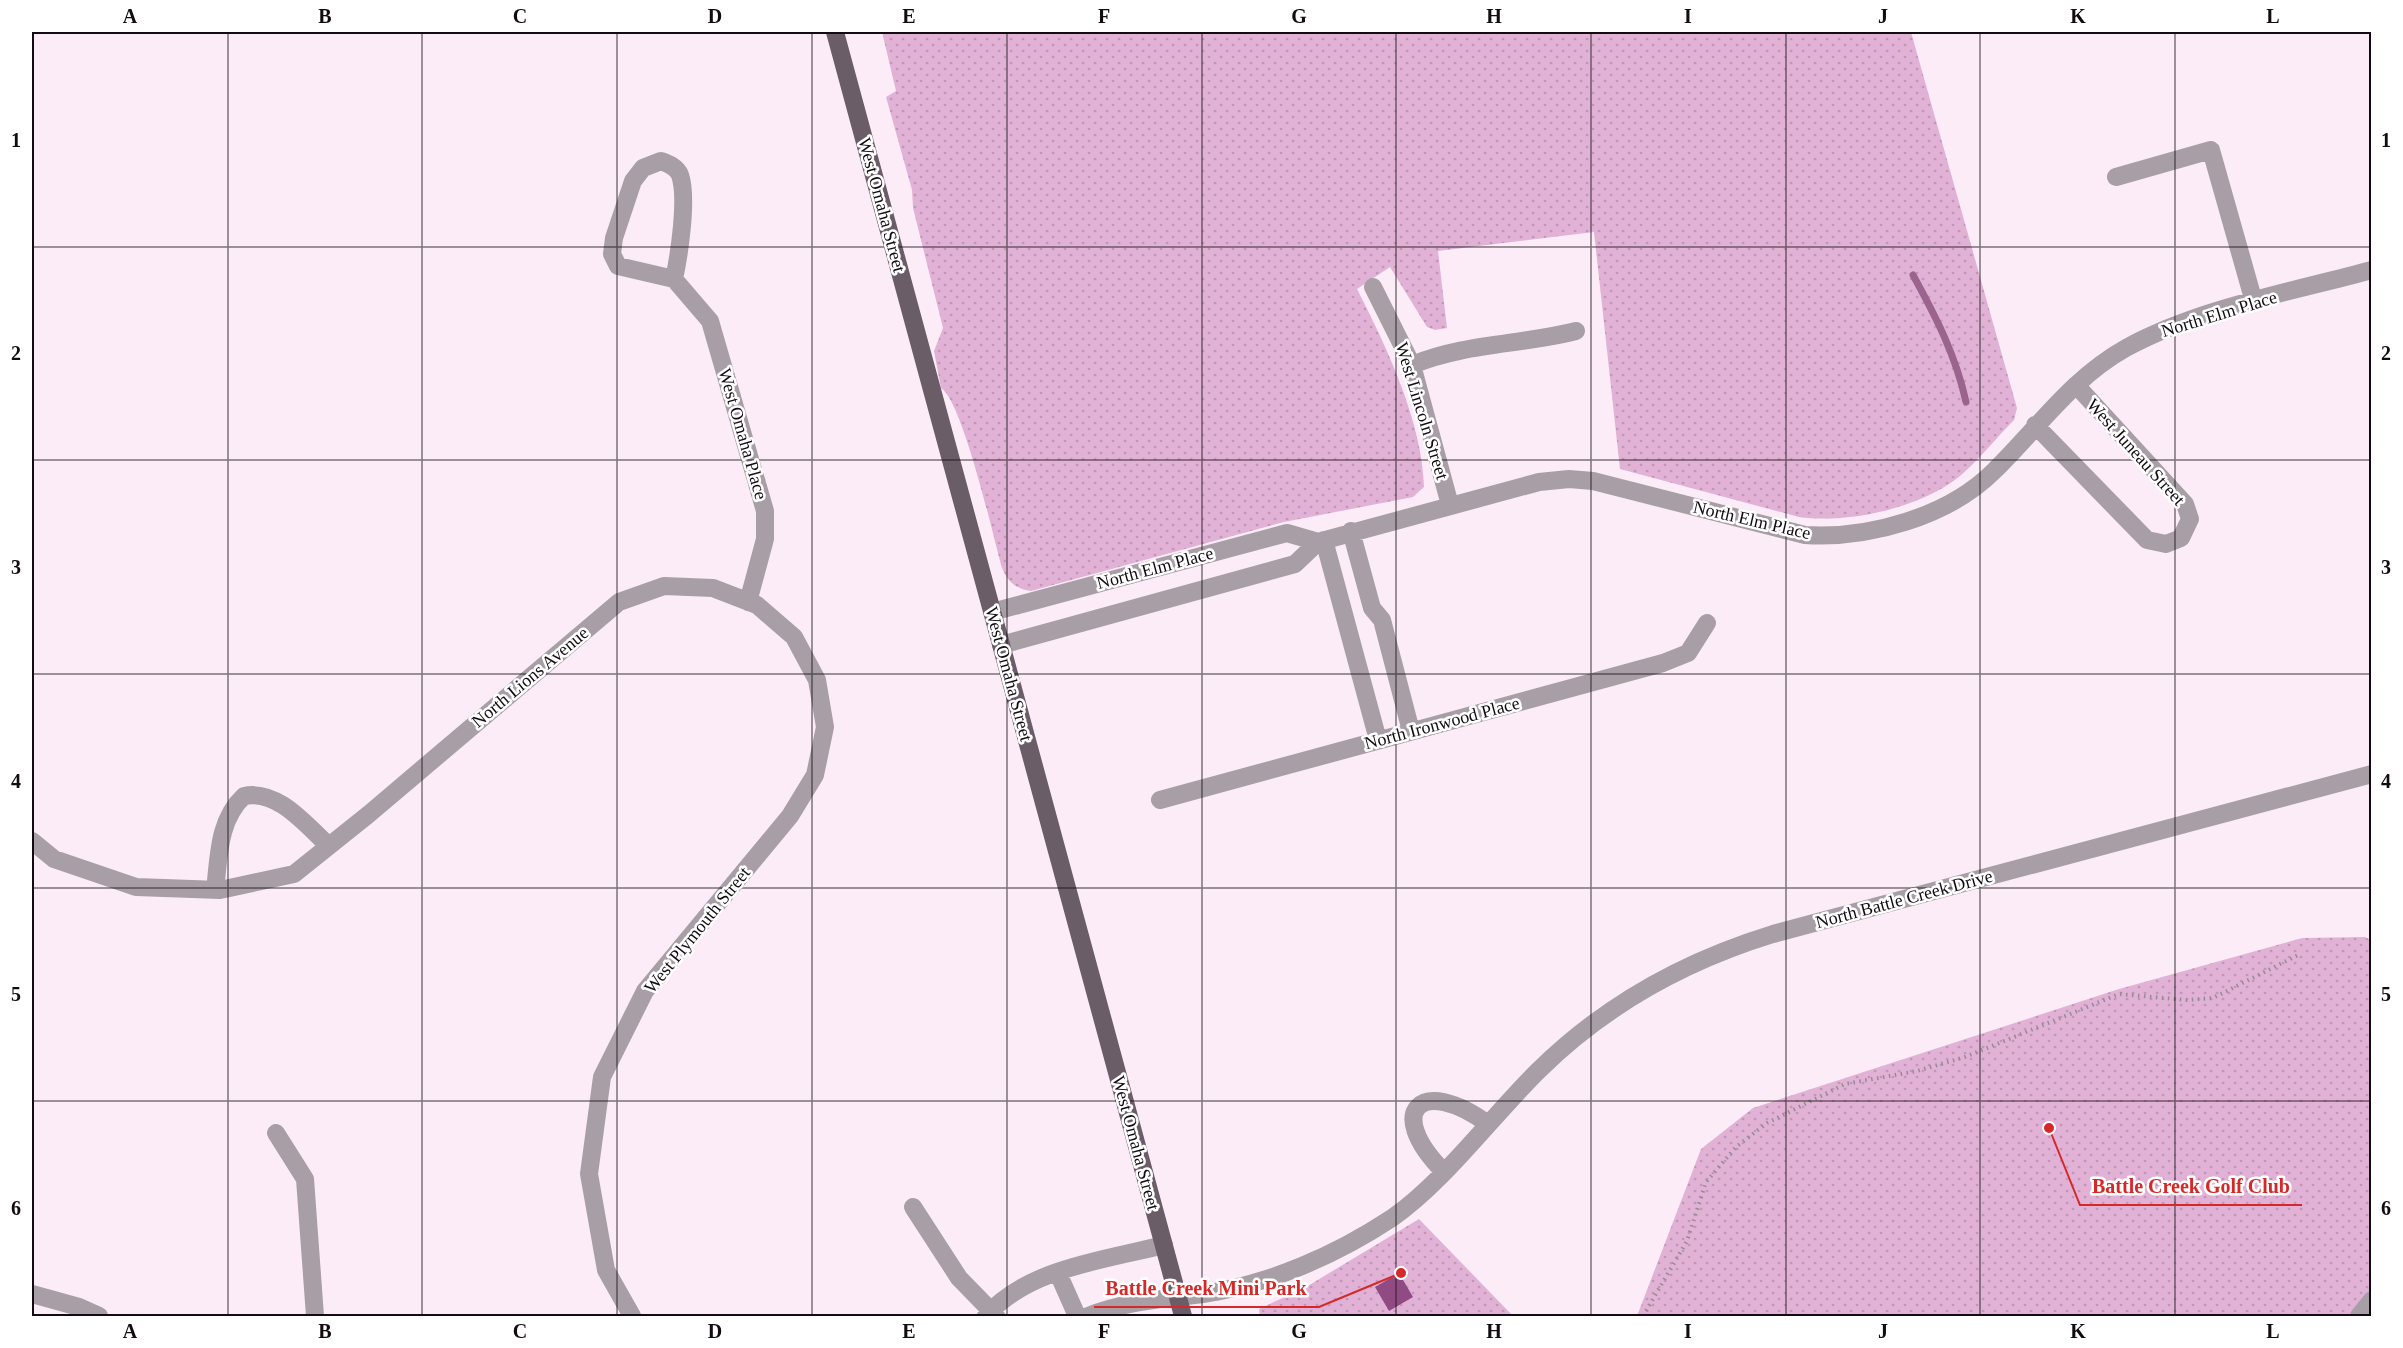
<svg xmlns="http://www.w3.org/2000/svg" width="2403" height="1348" viewBox="0 0 2403 1348" font-family="Georgia,serif">
<defs>
<pattern id="grass-dots" width="8" height="8" patternUnits="userSpaceOnUse" patternTransform="scale(1.5)"><rect width="8" height="8" fill="#e1b2d6"/><path d="M2 2h.1M6 6h.1" fill="none" stroke="#c098b7" stroke-width="1.8" stroke-linecap="round"/></pattern>
</defs>
<rect width="100%" height="100%" fill="#fcecf8"/>
<path fill="url(#grass-dots)" d="M882,32h1029l106,376 -3,12c-18,18 -35,40 -54,56 -39,32 -112,48 -161,41l-179,-48 -26,-237 -156,19 9,77 -12,2 -8,-3 -37,-60 -33,22c30,59 65,132 67,198l-11,10 -129,25 -253,69c-15,-2 -23,-9 -29,-23 -9,-32 -39,-166 -61,-180l-7,-37 9,-23 -30,-120 -1,-18 -26,-93 10,-6z
M2365,937l6,3v376h-734l64,-167 52,-41 366,-119 183,-51z
M1419,1219l94,97h-253l-1,-7 47,-22z"/>
<g fill="none" stroke-linecap="round" stroke-linejoin="round">
<path stroke="#9a648e" stroke-width="7" d="M1913,275c23,42 43,81 53,127"/>
</g>
<path fill="#914b83" d="M1399,1273l14,24 -24,14 -14,-24z"/>
<g fill="none" stroke-linecap="round" stroke-linejoin="round">
<path stroke="#968b94" stroke-width="4" stroke-dasharray="1.5 4.5" stroke-linecap="butt" d="M1643,1316l44,-75 19,-59 30,-35 31,-24 78,-39 72,-13 48,-14 154,-63 67,6 27,-2 85,-43"/>
<path stroke="#a89fa6" stroke-width="18" d="M2116,177l95,-27 43,152
M674,279c5,-23 14,-81 6,-104 -3,-8 -11,-11 -19,-14l-18,7 -10,13 -19,57 -2,16 6,12 56,13 36,42 55,190v28l-17,63
M1373,287l39,78 38,140
M1412,365c53,-22 109,-20 164,-34
M2035,425l112,115 19,4 15,-6 9,-19 -5,-15 -109,-119
M1351,531l21,77 10,12 29,111
M1324,540l54,200
M992,612l295,-79 31,9
M1001,645l294,-81 23,-22 221,-60 30,-3 24,2 212,54c63,4 143,-18 189,-64 43,-42 78,-93 132,-123 73,-40 165,-56 246,-78
M1160,800l503,-137 25,-10 19,-30
M32,841l22,18 82,28 84,3 74,-16 75,-60 250,-212 45,-16 49,2 44,17 37,32 23,43 8,47 -10,48 -25,41 -145,175 -43,86 -13,97 17,96 26,46
M215,890c4,-33 3,-70 29,-94 34,-7 62,29 85,50
M276,1133l29,46 10,137
M1443,1171c-59,-60 -22,-96 45,-47
M913,1207l46,71 37,38
M1058,1273l19,43
M32,1294l47,13 20,9
M986,1316c42,-48 119,-56 178,-71
M1088,1316c37,-15 76,-17 115,-22 67,-10 133,-39 189,-76 52,-36 101,-103 147,-148 66,-65 146,-109 234,-136l599,-160
M2359,1316l13,-16"/>
<path stroke="#6b5d68" stroke-width="18" d="M835,32l348,1284"/>
</g>
<path fill="none" stroke="#120c11" stroke-width="1.5" stroke-opacity="0.55" d="M228,32v1284M422,32v1284M617,32v1284M812,32v1284M1007,32v1284M1202,32v1284M1396,32v1284M1591,32v1284M1786,32v1284M1980,32v1284M2175,32v1284M32,247h2340M32,460h2340M32,674h2340M32,888h2340M32,1101h2340"/>
<g text-anchor="middle" dominant-baseline="central" stroke-width="5" stroke-linejoin="round" paint-order="stroke">
<g font-size="18" fill="#120c11" stroke="#fff">
<text transform="translate(882 205) rotate(75)">West Omaha Street</text>
<text transform="translate(2219 314) rotate(-17)">North Elm Place</text>
<text transform="translate(1422 411) rotate(73)">West Lincoln Street</text>
<text transform="translate(743 434) rotate(74)">West Omaha Place</text>
<text transform="translate(2136 452) rotate(48)">West Juneau Street</text>
<text transform="translate(1752 520) rotate(13)">North Elm Place</text>
<text transform="translate(1155 568) rotate(-15)">North Elm Place</text>
<text transform="translate(1009 674) rotate(75)">West Omaha Street</text>
<text transform="translate(530 677) rotate(-40)">North Lions Avenue</text>
<text transform="translate(1442 723) rotate(-15)">North Ironwood Place</text>
<text transform="translate(1904 899) rotate(-15)">North Battle Creek Drive</text>
<text transform="translate(697 930) rotate(-51)">West Plymouth Street</text>
<text transform="translate(1136 1143) rotate(75)">West Omaha Street</text>
</g>
</g>
<path fill="none" stroke="#d62828" stroke-width="2" d="M2049 1128L2080 1205H2302M1401 1273L1319 1307H1094"/>
<g fill="#d62828" stroke="#fff" stroke-width="2">
<circle cx="2049" cy="1128" r="6"/>
<circle cx="1401" cy="1273" r="6"/>
</g>
<g font-size="20" text-anchor="middle" font-weight="bold" fill="#d62828" stroke="#fff" stroke-width="5" stroke-linejoin="round" paint-order="stroke">
<text x="2191" y="1193">Battle Creek Golf Club</text>
<text x="1206" y="1295">Battle Creek Mini Park</text>
</g>
<rect width="2403" height="1348" fill="none" stroke="#ffffff" stroke-width="66"/>
<rect x="33" y="33" width="2337" height="1282" fill="none" stroke="#120c11" stroke-width="2"/>
<g font-size="20" text-anchor="middle" font-weight="bold" fill="#120c11">
<text x="130" y="23">A</text>
<text x="325" y="23">B</text>
<text x="520" y="23">C</text>
<text x="715" y="23">D</text>
<text x="909" y="23">E</text>
<text x="1104" y="23">F</text>
<text x="1299" y="23">G</text>
<text x="1494" y="23">H</text>
<text x="1688" y="23">I</text>
<text x="1883" y="23">J</text>
<text x="2078" y="23">K</text>
<text x="2273" y="23">L</text>
<text x="16" y="147">1</text>
<text x="2386" y="147">1</text>
<text x="16" y="360">2</text>
<text x="2386" y="360">2</text>
<text x="16" y="574">3</text>
<text x="2386" y="574">3</text>
<text x="16" y="788">4</text>
<text x="2386" y="788">4</text>
<text x="16" y="1001">5</text>
<text x="2386" y="1001">5</text>
<text x="16" y="1215">6</text>
<text x="2386" y="1215">6</text>
<text x="130" y="1338">A</text>
<text x="325" y="1338">B</text>
<text x="520" y="1338">C</text>
<text x="715" y="1338">D</text>
<text x="909" y="1338">E</text>
<text x="1104" y="1338">F</text>
<text x="1299" y="1338">G</text>
<text x="1494" y="1338">H</text>
<text x="1688" y="1338">I</text>
<text x="1883" y="1338">J</text>
<text x="2078" y="1338">K</text>
<text x="2273" y="1338">L</text>
</g>
</svg>
